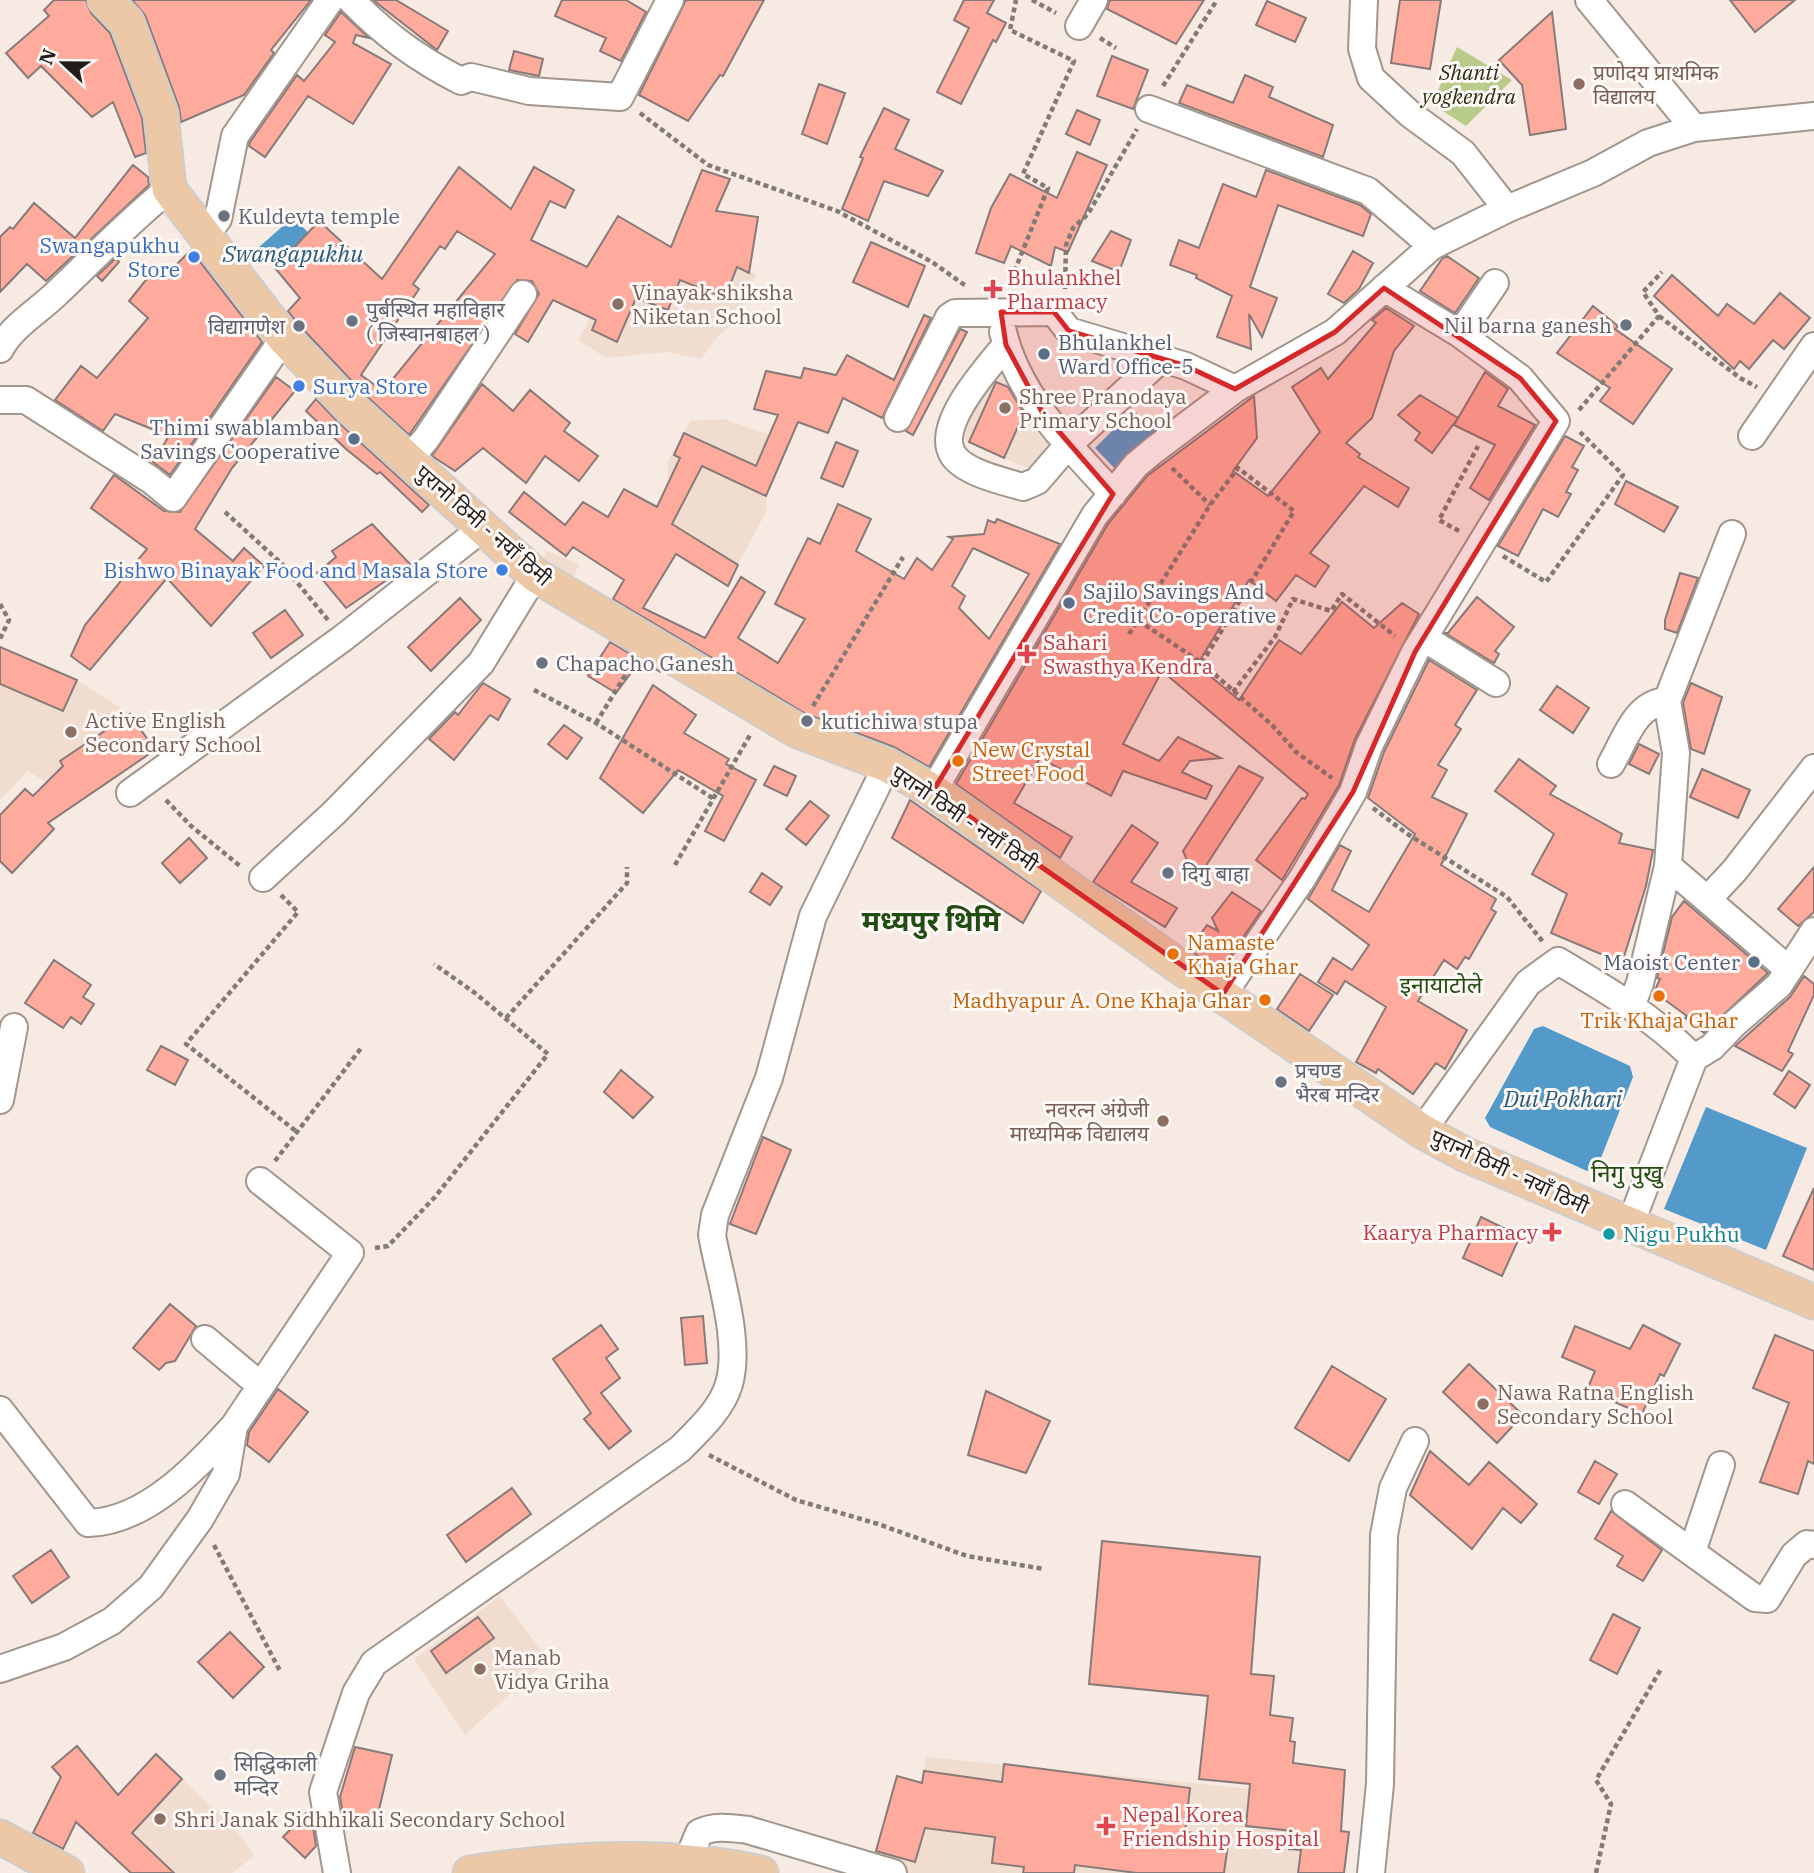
<svg xmlns="http://www.w3.org/2000/svg" width="1814" height="1873" viewBox="0 0 1814 1873" font-family="'IBM Plex Serif','Noto Sans Devanagari',serif">
<rect width="100%" height="100%" fill="#f7eae2"/>
<path fill="#f0ddd0" d="M688,250l68,24 -17,45 -22,18 -16,22 -34,-7 -61,6 -28,-18 42,-76z
M1005,371l49,73 -22,26 -63,-27 -7,-7 28,-62z
M724,419l66,23 -24,54 1,14 -40,75 -51,-31 -28,-23 20,-51v-19l22,-40z
M547,551l32,13 -10,25 -32,-17z
M0,647l77,33 53,34 25,36 -70,48 -23,-6 -34,-21 -28,29z
M500,1596l48,63 -83,76 -51,-76z
M156,1754l80,76 18,26 -22,17h-101l-46,-43z
M926,1757l307,30 99,13 -10,73h-430l-16,-22 21,-75 25,7z"/>
<path fill="#b8cb8b" d="M1457,47l55,33 -46,46 -34,-22z"/>
<path fill="#539aca" d="M293,217l33,34 -32,40 -36,-43z
M1133,410l27,25 -39,40 -26,-27z
M1543,1026l87,40 3,11 -36,91 -10,3 -97,-44 -5,-9 49,-89z
M1706,1107l101,41 -41,102 -102,-41z"/>
<path fill="#feab9d" stroke="#887a78" stroke-width="2" fill-rule="evenodd" d="M54,0h32l5,13 19,20 32,85 4,35 -11,4 -22,-55 -21,15 -51,-51 -13,12 -22,-25 43,-37 -5,-6z
M132,0h179l-40,50 3,3 -30,42 -63,27 -2,-15 -34,-92z
M373,0h23l52,31 -11,19z
M562,0h64l20,12 -25,49 -21,-10 6,-13 -51,-22z
M686,0h78l-41,76 -3,-1 -32,46 -49,-26z
M964,0h30l-7,13 19,10 -10,19 -3,-2 -32,64 -24,-12 32,-64 -15,-8z
M1110,0h94l-28,44 -69,-35z
M1400,0h41l-11,69 -39,-6z
M1730,0h65l-40,32z
M1267,1l39,17 -11,24 -39,-17z
M341,12l28,26 -13,-3 -3,8 38,21 -38,60 -45,-28 -43,61 -16,-11 1,-4 47,-67 7,6 31,-39 -10,-7z
M1552,12l14,117 -36,6 -8,-50 -23,-25z
M514,51l29,8 -4,17 -30,-6z
M1112,56l36,14 -15,39 -36,-13z
M1245,75l28,12 -4,10 64,28 -10,32 -144,-54 8,-18 46,18z
M819,84l26,9 -18,51 -25,-10z
M884,108l25,12 -14,29 48,22 -15,25 -44,-15 -16,40 -26,-12 21,-51 -3,-1z
M1077,110l23,10 -10,25 -24,-11z
M1077,152l30,13 -39,87 -13,-5 -4,19 -40,-20 -7,17 -28,-10 15,-45 19,-34 47,24z
M133,165l15,12 1,8 -103,96 -19,-17 -27,28v-55l10,-10 3,2 21,-26 41,35z
M459,167l52,42 23,-42 40,23 -9,18 -15,-7 -19,39 56,27 31,-51 53,31 31,-77 28,9 -14,32 42,6 -9,56 -12,-6 -12,31 -45,-18 -12,30 -32,-12 -19,44 -25,-12 4,-10 -43,-20 -25,42 -13,-8 24,-40 -7,-13 -15,-1 -108,155 -46,-42 -64,-68 -11,-14 12,-13 -25,-30 44,-47 63,58zM457,231l38,23 -112,137 -22,-16 58,-86 -6,-5 27,-38 5,3z
M1266,170l94,35 11,9 -8,22 -85,-31 -28,82 27,11 -15,39 -13,-23 2,35 -34,-12 15,-41 -36,-18 1,-3 -27,-10 9,-25 20,8 24,-64 33,13z
M1111,231l20,9 -12,32 -27,-11z
M871,242l54,24 -17,41 -55,-25z
M191,250l71,92 -92,133 -17,-13 16,-26 -54,-22 -12,17 -48,-31 26,-34 16,12 51,-60 -19,-17 25,-31 9,8z
M1353,251l20,12 -14,26 -15,14 -16,-9z
M1447,256l32,22 -24,35 -35,-22 22,-32z
M116,258l3,4 -17,19 -5,-5z
M1672,275l46,41 9,-12 27,20 26,-31 30,25 -26,31 -11,-9 -24,29 -9,-8 -6,8 -80,-73z
M1593,306l25,20 -3,3 57,40 -39,55 -33,-23 10,-13 -53,-35z
M1386,308l28,18 -20,25 -22,67 -26,25 14,11 -2,3 51,31 -11,19 -34,-21 -54,67 19,13 -14,21 -19,-12 -20,26 -27,-21 -52,85 42,35 40,-60 22,14 41,-52 32,26 28,-25 17,11 -64,125 -16,46 -57,95 -26,-20 46,-62 3,1 3,-5 -146,-123 -39,73 36,17 19,-24 43,21 -31,3 -8,11 30,14 -6,13 -83,-28 -12,25 -71,-38 -26,45 58,34 -12,21 -104,-74 152,-260 39,-48 107,-80 3,42 -24,33 35,25 52,-64 -28,-45 29,-19 7,11 48,-56 -4,-3z
M924,315l7,3 -49,100 -39,-20 -15,35 -30,-11 -32,74 -64,-30 -30,58 66,41 -10,21 -52,-32 -33,54 62,30 36,-61 24,15 -27,46 40,25 27,-44 -30,-15 33,-66 12,6 18,-40 33,15 -15,32 48,28 13,-21 15,12 21,-31 -4,-2 35,-3 4,-14 7,3 2,-4 63,25 -131,223 -35,-20 -88,-33 -193,-115 11,-19 -51,-33 -7,9 -57,-44 15,-20 41,33 18,-23 25,15 16,-28 33,18 23,-49 -6,-3 10,-22 72,33 22,-51 -24,-6 12,-38 35,7 3,-10 32,7 11,-20 47,25zM973,548l56,26 -40,65 -30,-31 6,-12 -13,-10z
M960,329l7,3 -54,103 -7,-4z
M1485,372l23,17 -10,17 37,19 -46,75 -19,-12 25,-43 -41,-20z
M276,377l19,14 -63,77 -37,61 38,32 11,-13 20,18 -53,60 -44,-48 -77,92 -19,-14 14,-31 62,-76 -56,-41 23,-33 50,36 16,1z
M996,382l12,5 16,26 -20,45 -35,-16z
M482,384l31,27 17,-21 40,33 -6,8 34,25 -19,25 -34,-25 -19,27 -43,-35 -28,23 -23,-15z
M1420,395l38,23 -26,35 -17,-13 5,-7 -22,-18z
M316,399l21,22 92,84 -7,7 -42,-40 -3,2 -31,-25 -40,-38z
M1565,436l19,10 -12,21 6,3 -12,22 5,2 -13,23 -15,-8 -25,47 -20,-10z
M836,442l22,9 -15,36 -22,-9z
M1626,481l52,26 -14,25 -49,-28z
M372,524l38,40 -64,44 -29,-35 19,-16 -4,-6z
M1680,573l18,5 -21,55 -12,-4v-9z
M1477,597l37,30 -19,24 4,3 -5,9 -49,-30h3z
M460,598l21,22 -50,51 -23,-24z
M285,610l18,25 -32,23 -18,-25z
M610,642l51,30 -21,-11 -24,32 -28,-17z
M0,647l77,33 -14,31 -63,-27z
M1429,660l48,30 -22,35 6,4 -23,36 9,5 -15,27 35,17 -26,51 55,34 -5,10 5,3 -27,47 -4,-2 -8,12 -13,-9 -26,41 49,29 -22,39 -9,-6 -23,31 -35,-25 -2,4 -20,-11 30,-55 -41,-26 -8,13 -19,-12 15,-24 19,12 17,-25 -61,-46 32,-54 11,6 -19,39 37,22 46,-78 -47,-36 16,-46z
M483,683l27,16 -12,21 -8,-5 -36,45 -25,-21 26,-27 3,3z
M1691,683l31,14 -18,57 -13,-5 -8,-46z
M653,685l43,30 -12,18 45,26 -3,5 30,16 -32,61 -19,-10 18,-35 -45,-26 -35,43 -43,-35z
M1557,686l32,22 -16,25 -33,-23z
M130,714l25,36 -107,73 6,6 -42,44 -12,-12v-46l25,-26 8,7 30,-30 -3,-5z
M564,725l18,13 -15,21 -19,-15z
M1639,744l20,10 -10,20 -20,-10z
M1519,759l37,27 -6,8 72,40 -3,9 34,7 -7,36 -24,77 -71,-30 16,-39 -35,-20 22,-40 -59,-43z
M774,766l22,10 -9,20 -23,-11z
M1239,766l24,12 -67,103 -13,-30z
M1702,769l48,21 -12,28 -48,-21z
M910,800l131,91 -18,32 -131,-85z
M810,801l19,15 -23,29 -20,-16z
M1132,825l26,18 -27,39 46,26 -12,19 -72,-45z
M189,838l18,20 -27,25 -18,-20z
M1814,867v45l-16,14 -20,-17z
M762,873l20,14 -12,18 -20,-13z
M1232,892l29,19 -41,60 -31,-21 18,-25 11,6 -6,-13z
M1684,901l84,72 -64,60 -19,-15 2,-2 -33,-24 6,-13 -3,-1 15,-61z
M54,960l37,25 -8,12 11,7 -13,20 -10,-7 -8,11 -38,-25z
M1300,974l33,21 -24,36 -32,-22z
M1804,976l10,8v11l-26,56 5,3 -11,17 -47,-25 55,-49z
M161,1046l27,14 -13,25 -28,-15z
M621,1070l32,27 -20,21 -29,-26z
M1789,1071l21,14 -15,23 -21,-14z
M763,1137l28,13 -35,84 -26,-10z
M1814,1188v82l-31,-14z
M1481,1217l39,19 -18,40 -39,-18z
M170,1304l26,22 -21,35 -9,2 -7,7 -26,-22z
M703,1316l4,47 -22,2 -4,-47z
M601,1325l17,24 -12,9 14,20 -19,15 30,38 -22,18 -25,-30 7,-6 -38,-54z
M1643,1325l37,19 -16,32 -4,-2 -18,40 -55,-24 8,-19 -33,-14 13,-31 55,23z
M1775,1335l39,16v113l-6,-3 -10,33 -38,-12 29,-79 -36,-15z
M1469,1364l54,51 -26,28 -54,-51z
M1332,1366l54,33 -37,62 -54,-33z
M278,1389l30,23 -39,50 -22,-17 2,-13z
M986,1391l64,30 -24,52 -58,-18z
M1430,1451l39,34 20,-23 48,42 -16,19 -18,-15 -31,41 -62,-54z
M1595,1461l22,13 -18,30 -21,-12z
M512,1488l19,26 -65,48 -19,-27z
M1611,1511l51,39 -19,31 -26,-15 6,-10 -28,-17z
M1102,1541l158,16 -9,117 23,2 -4,39 23,3 -3,23 5,1 -2,21 52,7 -4,61 8,1 -5,41h-46l3,-23 -12,-1 3,-18 -46,-5 4,-42 -51,-5 9,-83 -119,-12z
M51,1550l18,27 -37,26 -19,-27z
M1613,1614l27,14 -23,46 -27,-14z
M478,1617l16,21 -48,35 -15,-22z
M230,1632l34,35 -31,31 -35,-36z
M77,1746l41,49 38,-41 26,25 -50,54 42,40h-43l-55,-51 -13,27 -30,-16 28,-56 -9,-10z
M355,1747l37,8 -16,67 -33,-8 -3,-17z
M1004,1764l186,24 -5,44 44,5 -5,36h-87l-62,-8 -1,8h-51l1,-6 -32,-4 3,-26 -70,-9 -10,34 -39,-11 21,-75 25,7 2,-12 78,11z
M306,1813l6,6 4,27 -11,12 -22,-21z"/>
<g fill="none" stroke-linecap="round" stroke-linejoin="round">
<g stroke="#a1968e" stroke-width="30">
<path id="minor" d="M351,0c34,35 67,59 110,81l10,-4 58,14 91,6 50,-97
M1364,0l-2,49 9,29 39,36 53,39 44,56
M1589,0l105,128
M1079,26l15,-26
M1149,109l219,82 64,55
M205,236l13,-17 17,-83 95,-136
M1003,332c15,64 67,115 110,162
M1460,334l35,-51
M1006,345c-17,21 -72,80 -53,110 12,18 50,26 70,32l14,-6 31,-36 94,-87
M0,349c13,-24 39,-38 58,-57 37,-35 71,-71 111,-103
M0,400h26l125,80 22,18 111,-160
M898,418l51,-101 6,-4 99,-1 15,19 117,35 49,23
M1752,436l62,-90
M408,460l18,-21 97,-145
M1424,638l72,45
M1611,764c14,-24 24,-61 56,-63
M933,791l162,-276 41,-50 18,-15 81,-61 100,-57 97,-86 75,-37 86,-36 55,-30 46,-15 120,-12
M130,793l213,-155 141,-111
M1668,866l120,103
M263,878l71,-65 147,-150 54,-88
M1708,899l27,-29 79,-102
M1223,994l79,-115 51,-87 16,-46 46,-94 141,-231 -36,-43 -60,-44 -76,-46
M1632,1004l8,-21 28,-117 8,-113 -9,-52 65,-167
M0,1100l14,-73
M1422,1131l106,-148 30,-22c51,30 93,55 136,97
M1630,1225l64,-167 18,-11 21,-22 46,-40 35,-54
M205,1339l55,46
M0,1410l88,113c58,-1 110,-57 146,-97
M1625,1504l130,94 12,1 27,-44 13,-11 7,1
M1692,1552l29,-87
M0,1669l64,-22 48,-26 39,-34 49,-68 26,-45 8,-48 116,-173 -90,-72
M688,1860l11,-27c16,-8 32,-5 49,-3l145,43
M337,1873l-14,-81 33,-99 18,-30 306,-214c18,-18 42,-40 49,-65 12,-42 -9,-105 -17,-149l3,-20 54,-137 44,-162 74,-151
M1371,1873l9,-89 4,-249 9,-47 22,-47"/>
</g>
<g stroke="#cecdcc" stroke-width="37">
<path id="major" d="M105,0l22,22 34,92 8,75 115,149 66,69 185,168 263,156 89,34 46,26 240,171 249,169 42,23 350,148
M0,1837l67,36
M470,1873c95,-15 196,-21 291,0"/>
</g>
<path stroke="#827a75" stroke-width="4.5" stroke-dasharray="5 3.5" stroke-linecap="butt" d="M1032,0l24,13
M1100,38l16,10
M1163,86l54,-86
M640,113l68,52 129,46 95,51 34,24
M1008,287l40,-99 -25,-14 51,-113 -64,-31 6,-30
M1065,289l1,-44 7,-17 15,-14 49,-85
M1659,316l81,62 17,9
M1579,410l80,-94 -16,-24 19,-20
M1172,468l38,37
M225,512l57,52 46,56
M1459,531l-20,-11 39,-74
M1503,556l43,26 77,-107 -43,-43
M0,604l9,16 -9,19
M1129,634l81,-129 28,-37 56,43 -92,152 -63,-42
M1202,663l70,62 24,27 36,26
M534,690l62,33 118,76
M1233,692l42,-55 18,-38 38,12 11,-17 53,42
M813,706l90,-149
M596,723l36,-59
M166,800l25,26 49,40
M1373,808l33,25 101,64 36,45
M675,865l75,-130
M281,895l17,17 -112,132 111,88
M506,1018l121,-135v-16
M275,1161l87,-114
M375,1248l13,-2 47,-49 113,-143 -73,-61 -41,-29
M709,1455l87,45 82,24 89,32 77,13
M214,1545l66,126
M1596,1873l15,-69 -15,-24 65,-111"/>
<use href="#minor" stroke="#fff" stroke-width="26"/>
<use href="#major" stroke="#edc8a6" stroke-width="33"/>
</g>
<path fill="#d62828" fill-opacity="0.2" stroke="#d62828" stroke-width="5" stroke-linejoin="round" d="M1384,288l136,90 36,43 -141,231 -62,140 -130,202 -290,-203 180,-297 -71,-82 -36,-67 -5,-33h53l15,19 117,35 49,23 100,-57z"/>
<g fill="#8d6e63" stroke="#fef9f6" stroke-width="2.5">
<circle cx="1579" cy="84" r="7"/>
<circle cx="618" cy="304" r="7"/>
<circle cx="1005" cy="408" r="7"/>
<circle cx="71" cy="732" r="7"/>
<circle cx="1163" cy="1121" r="7"/>
<circle cx="1483" cy="1404" r="7"/>
<circle cx="480" cy="1669" r="7"/>
<circle cx="160" cy="1819" r="7"/>
</g>
<g fill="#6b7280" stroke="#fef9f6" stroke-width="2.5">
<circle cx="224" cy="216" r="7"/>
<circle cx="352" cy="321" r="7"/>
<circle cx="1626" cy="325" r="7"/>
<circle cx="299" cy="326" r="7"/>
<circle cx="542" cy="663" r="7"/>
<circle cx="807" cy="721" r="7"/>
<circle cx="1168" cy="873" r="7"/>
<circle cx="1281" cy="1082" r="7"/>
<circle cx="220" cy="1775" r="7"/>
</g>
<g fill="#3f7fe0" stroke="#fef9f6" stroke-width="2.5">
<circle cx="194" cy="257" r="7"/>
<circle cx="299" cy="386" r="7"/>
<circle cx="502" cy="570" r="7"/>
</g>
<g fill="#e0444e" stroke="#fef9f6" stroke-width="2.5">
<path d="M989.5 278.5h7v7h7v7h-7v7h-7v-7h-7v-7h7z"/>
<path d="M1023.5 643.5h7v7h7v7h-7v7h-7v-7h-7v-7h7z"/>
<path d="M1548.5 1221.5h7v7h7v7h-7v7h-7v-7h-7v-7h7z"/>
<path d="M1102.5 1815.5h7v7h7v7h-7v7h-7v-7h-7v-7h7z"/>
</g>
<g fill="#5c6f8a" stroke="#fef9f6" stroke-width="2.5">
<circle cx="1044" cy="354" r="7"/>
<circle cx="354" cy="439" r="7"/>
<circle cx="1069" cy="603" r="7"/>
<circle cx="1754" cy="962" r="7"/>
</g>
<g fill="#e8710a" stroke="#fef9f6" stroke-width="2.5">
<circle cx="958" cy="761" r="7"/>
<circle cx="1173" cy="954" r="7"/>
<circle cx="1659" cy="996" r="7"/>
<circle cx="1265" cy="1000" r="7"/>
</g>
<circle fill="#0f9aa8" stroke="#fef9f6" stroke-width="2.5" cx="1609" cy="1234" r="7"/>
<g text-anchor="middle" dominant-baseline="central" stroke-width="6" stroke-linejoin="round" paint-order="stroke">
<g font-size="21" font-style="italic" fill="#272f0f" stroke="#fef9f6">
<text x="1469" y="72">Shanti<tspan x="1469" dy="24">yogkendra</tspan></text>
</g>
<g font-size="21" fill="#785e54" stroke="#fef9f6" text-anchor="start">
<text x="1593" y="72">प्रणोदय प्राथमिक<tspan x="1593" dy="24">विद्यालय</tspan></text>
<text x="632" y="292">Vinayak shiksha<tspan x="632" dy="24">Niketan School</tspan></text>
<text x="1019" y="396">Shree Pranodaya<tspan x="1019" dy="24">Primary School</tspan></text>
<text x="85" y="720">Active English<tspan x="85" dy="24">Secondary School</tspan></text>
<text x="1149" y="1109" text-anchor="end">नवरत्न अंग्रेजी<tspan x="1149" dy="24">माध्यमिक विद्यालय</tspan></text>
<text x="1497" y="1392">Nawa Ratna English<tspan x="1497" dy="24">Secondary School</tspan></text>
<text x="494" y="1657">Manab<tspan x="494" dy="24">Vidya Griha</tspan></text>
<text x="174" y="1819">Shri Janak Sidhhikali Secondary School</text>
</g>
<g font-size="21" fill="#5b616d" stroke="#fef9f6" text-anchor="start">
<text x="238" y="216">Kuldevta temple</text>
<text x="366" y="309">पुर्बस्थित महाविहार<tspan x="366" dy="24">( जिस्वानबाहल )</tspan></text>
<text x="1612" y="325" text-anchor="end">Nil barna ganesh</text>
<text x="285" y="326" text-anchor="end">विद्यागणेश</text>
<text x="556" y="663">Chapacho Ganesh</text>
<text x="821" y="721">kutichiwa stupa</text>
<text x="1182" y="873">दिगु बाहा</text>
<text x="1295" y="1070">प्रचण्ड<tspan x="1295" dy="24">भैरब मन्दिर</tspan></text>
<text x="234" y="1763">सिद्धिकाली<tspan x="234" dy="24">मन्दिर</tspan></text>
</g>
<g font-size="21" fill="#366cbe" stroke="#fef9f6" text-anchor="end">
<text x="180" y="245">Swangapukhu<tspan x="180" dy="24">Store</tspan></text>
<text x="313" y="386" text-anchor="start">Surya Store</text>
<text x="488" y="570">Bishwo Binayak Food and Masala Store</text>
</g>
<g font-size="21" fill="#be3a42" stroke="#fef9f6" text-anchor="start">
<text x="1007" y="277">Bhulankhel<tspan x="1007" dy="24">Pharmacy</tspan></text>
<text x="1043" y="642">Sahari<tspan x="1043" dy="24">Swasthya Kendra</tspan></text>
<text x="1538" y="1232" text-anchor="end">Kaarya Pharmacy</text>
<text x="1122" y="1814">Nepal Korea<tspan x="1122" dy="24">Friendship Hospital</tspan></text>
</g>
<g font-size="21" fill="#4e5e75" stroke="#fef9f6" text-anchor="start">
<text x="1058" y="342">Bhulankhel<tspan x="1058" dy="24">Ward Office-5</tspan></text>
<text x="340" y="427" text-anchor="end">Thimi swablamban<tspan x="340" dy="24">Savings Cooperative</tspan></text>
<text x="1083" y="591">Sajilo Savings And<tspan x="1083" dy="24">Credit Co-operative</tspan></text>
<text x="1740" y="962" text-anchor="end">Maoist Center</text>
</g>
<g font-size="21" fill="#201c19" stroke="#fef9f6">
<text transform="translate(484 525) rotate(41)">पुरानो ठिमी - नयाँ ठिमी</text>
<text transform="translate(965 818) rotate(34)">पुरानो ठिमी - नयाँ ठिमी</text>
<text transform="translate(1510 1171) rotate(25)">पुरानो ठिमी - नयाँ ठिमी</text>
</g>
<g font-size="21" fill="#c56008" stroke="#fef9f6" text-anchor="start">
<text x="972" y="749">New Crystal<tspan x="972" dy="24">Street Food</tspan></text>
<text x="1187" y="942">Namaste<tspan x="1187" dy="24">Khaja Ghar</tspan></text>
<text x="1251" y="1000" text-anchor="end">Madhyapur A. One Khaja Ghar</text>
<text x="1659" y="1020" text-anchor="middle">Trik Khaja Ghar</text>
</g>
<g font-size="21" fill="#0d838f" stroke="#fef9f6" text-anchor="start">
<text x="1623" y="1234">Nigu Pukhu</text>
</g>
<g font-size="23" font-style="italic" fill="#265b7d" stroke="#fef9f6">
<text x="293" y="253">Swangapukhu</text>
<text x="1563" y="1098">Dui Pokhari</text>
</g>
<g font-size="23" fill="#224d12" stroke="#fef9f6">
<text x="1441" y="984">इनायाटोले</text>
</g>
<g font-size="24" fill="#224d12" stroke="#fef9f6">
<text x="1627" y="1173">निगु पुखु</text>
</g>
<g font-size="28" font-weight="bold" fill="#224d12" stroke="#fef9f6">
<text x="931" y="920">मध्यपुर थिमि</text>
</g>
</g>
<g transform="translate(63 63) rotate(292)" stroke="#fef9f6" stroke-width="5" paint-order="stroke">
<path d="M0-5L12 26L0 18L-12 26Z" fill="#201c19"/>
<text y="-10" font-size="19" font-weight="bold" text-anchor="middle" fill="#201c19">N</text>
</g>
</svg>
